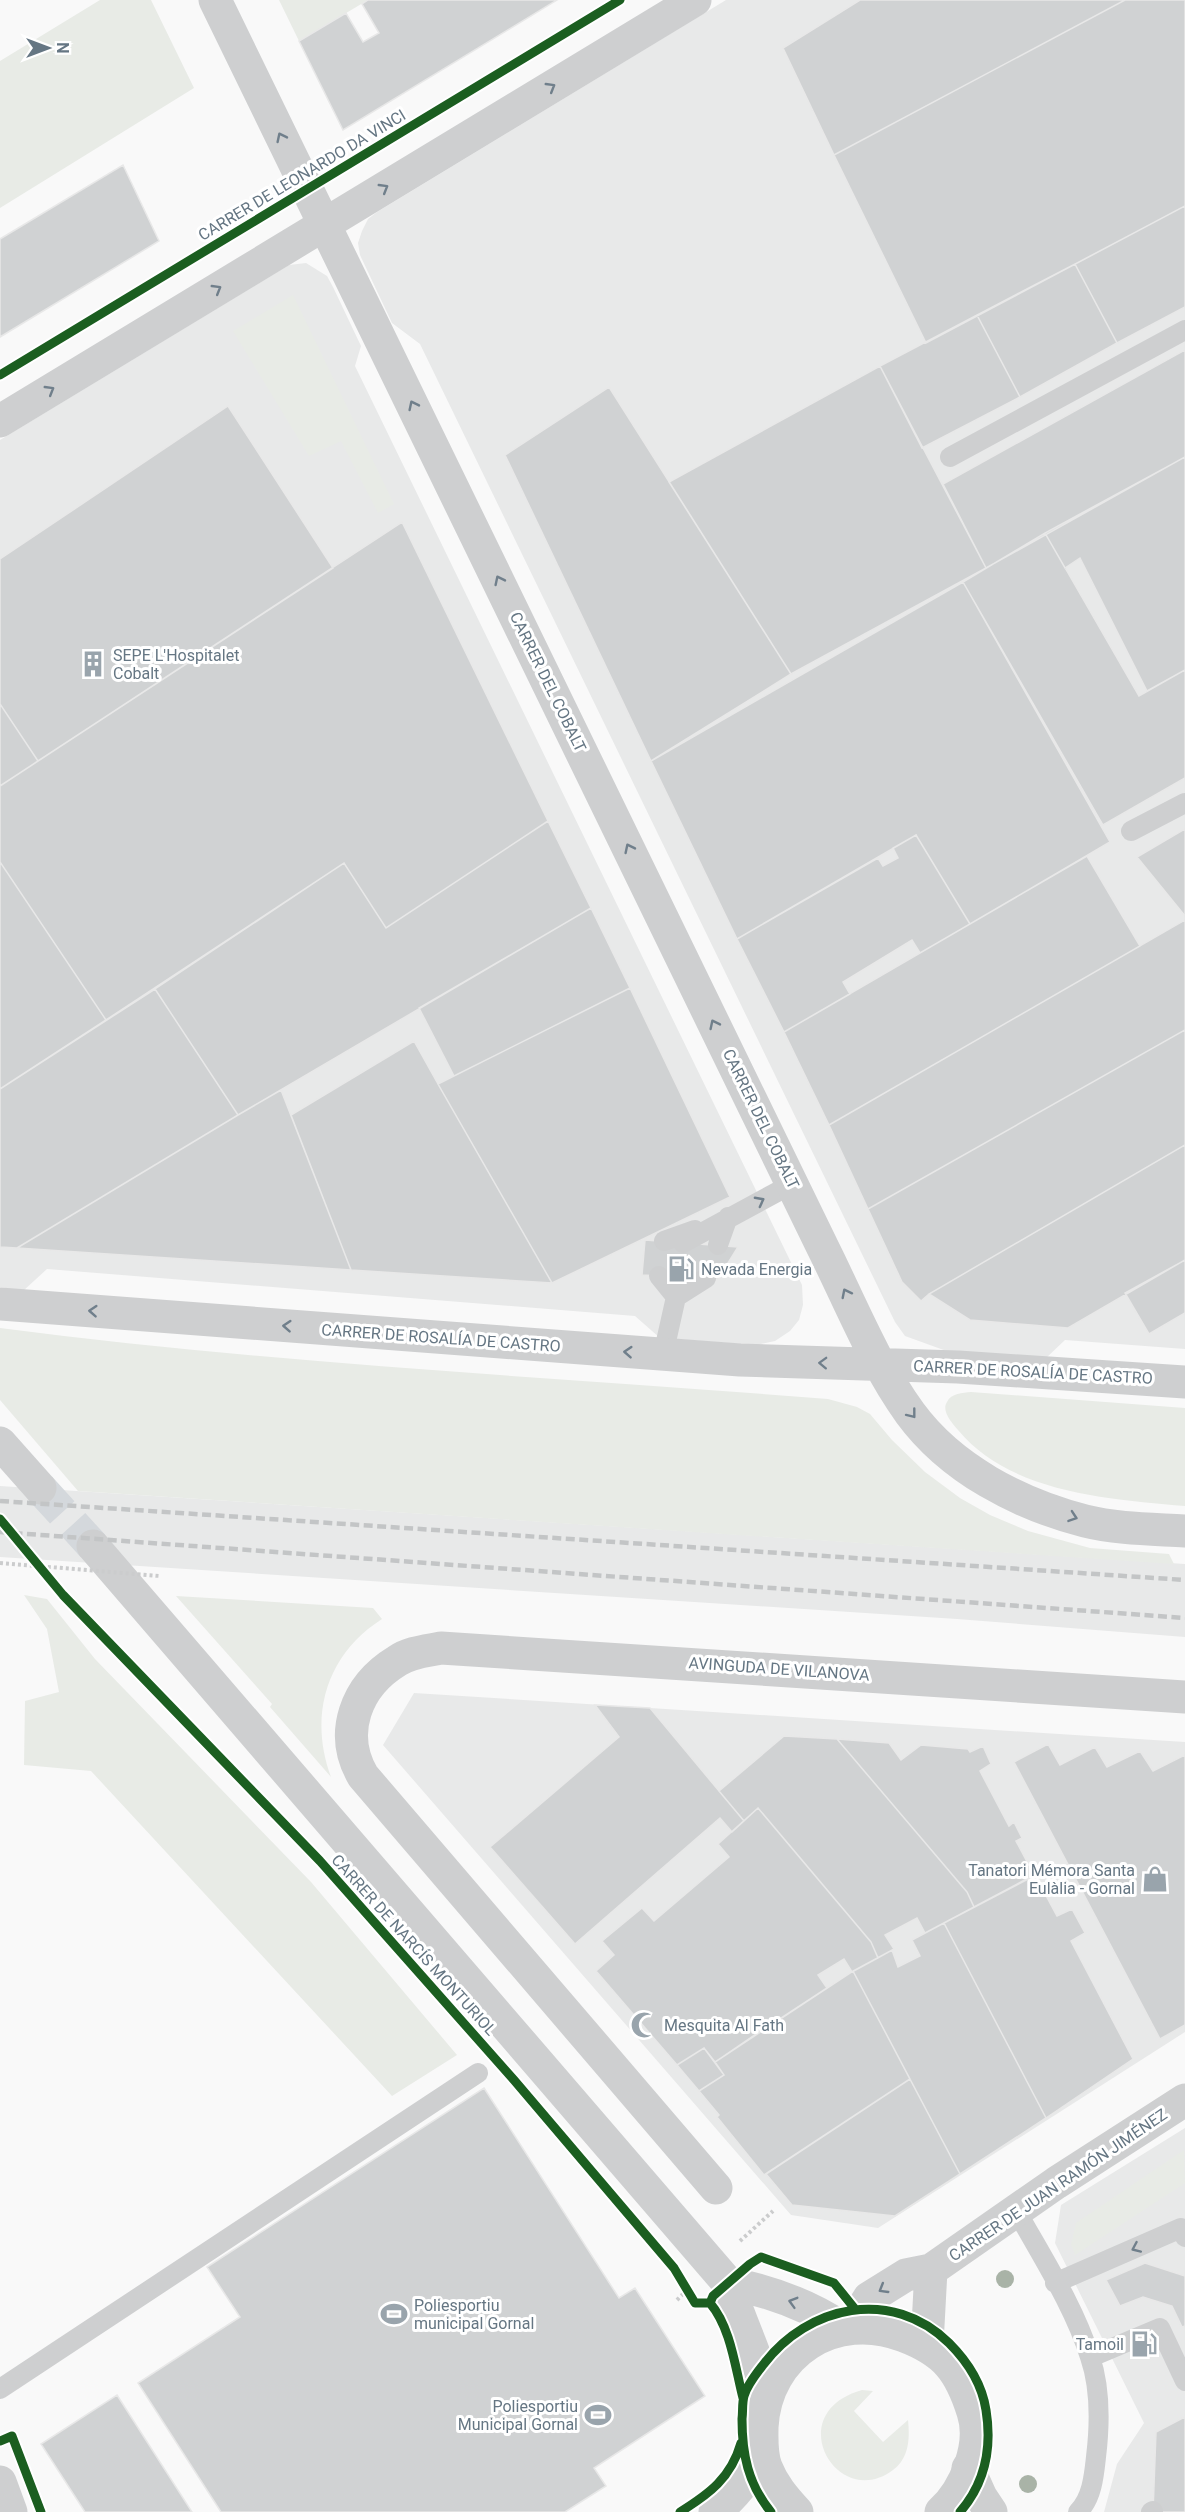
<svg xmlns="http://www.w3.org/2000/svg" width="1185" height="2512" viewBox="0 0 1185 2512" font-family="Roboto,sans-serif">
<rect width="100%" height="100%" fill="#f9f9f9"/>
<path fill="#e8e9e9" d="M726,0h459v1349l-120,-9 -20,19 -93,-6 -47,-17 -10,-14 -475,-978 -28,-21 -32,-68 -2,-12 4,-12 6,-12 9,-7z
M306,263l21,13 6,11 28,59 -6,20 447,919 1,20 -4,15 -9,11 -15,10 -19,4 -96,-7 -25,-22 -588,-47 -24,22 -23,-4v-847l289,-175z
M0,1486l1185,78v73l-228,-18 -957,-62z
M414,1693l771,49v290l-307,196 -87,-13 -408,-470z
M1185,2128v384h-81l13,-48 27,-41 -89,-180 6,-38z"/>
<path fill="#e8ebe6" d="M100,0h51l43,88 -194,120v-147z
M279,0h89l-69,41z
M293,295l101,209 -16,9 -37,-72 -32,15 -76,-125z
M0,1328c275,36 552,49 828,71l29,8 13,7 22,26 33,32 35,26 30,17 38,16 62,17 79,6 5,10 -1096,-73 -78,-91z
M971,1392l214,16v98c-77,-7 -175,-13 -227,-76 -6,-7 -17,-19 -11,-28 4,-9 16,-9 24,-10z
M24,1595l23,4 48,60 216,223 146,173 -65,41 -301,-325 -67,-6 1,-64 34,-9 -12,-63z
M176,1596l197,12 9,11c-55,35 -74,96 -51,158l-61,-70 2,-3z
M1184,2150l1,33 -110,72 -4,-11 5,-21z
M862,2390l11,1 -19,20 29,31 25,-22c2,19 1,38 -15,50 -56,42 -113,-57 -31,-80z"/>
<path fill="#d0d2d3" stroke="#e8e8e8" stroke-width="1.5" d="M368,0h189l-214,130 -44,-89 47,-28 17,29 16,-9 -17,-29z
M860,0h265l-291,155 -51,-107z
M1125,0h60v206l-259,137 -92,-188z
M123,165l36,76 -159,96v-98z
M1185,206v101l-68,36 -42,-79z
M1075,264l42,79 -97,54 -43,-82z
M977,315l43,82 -98,51 -42,-82z
M1185,350v107l-199,111 -43,-84z
M880,366l106,202 -195,106 -122,-192z
M609,387l182,287 -140,87 -146,-306z
M228,406l105,162 -295,193 -38,-57v-145z
M228,406l105,162 -333,218v-227z
M1185,457v213l-38,21 -67,-133 -15,10 -20,-35z
M402,522l146,299 -162,107 -42,-65 -238,157 -106,-158v-76z
M1045,533l94,163 46,-26v108l-82,47 -140,-243z
M963,582l147,260 -140,82 -54,-89 -179,104 -86,-178z
M0,704l38,57 -38,25z
M548,821l43,87 -353,207 -83,-126 189,-126 42,65z
M1185,829v87l-48,-59z
M916,835l54,89 -50,29 -8,-13 -69,42 7,12 -66,38 -47,-93 141,-81 5,8 15,-8 -5,-10z
M1087,856l53,90 -311,179 -45,-93z
M0,862l106,158 -106,69z
M591,908l39,80 -176,88 -35,-68z
M1185,920v110l-317,179 -39,-84z
M630,988l100,209 -178,86 -114,-199z
M155,989l83,126 -221,133 -17,-1v-158z
M1185,1030v115l-256,149 -8,7 -19,-19 -34,-73z
M414,1041l24,43 114,199 -201,-13 -60,-155z
M281,1090l70,180 -334,-22 221,-133z
M1185,1145v115l-117,68 -98,-8 -41,-26z
M645,1240l93,7 -20,32 -76,-4z
M1185,1260v53l-36,21 -24,-41z
M595,1705l55,3 94,113 -12,11 -12,-14 -145,126 -85,-97 129,-110z
M784,1736l53,3 130,153 7,15 -49,26 -8,-15 -32,17 9,14 -16,9 -7,-16 -113,-134 -14,13 -25,-30z
M837,1739l52,4 12,17 20,-15 47,4 2,3 13,-6 8,18 -11,7 29,55 5,-4 8,16 -6,3 18,34 -60,32 -7,-15z
M1048,1744l12,21 35,-18 12,20 33,-16 13,20 32,-16v270l-25,14 -146,-277z
M758,1808l113,134 7,16 -26,14 -8,-13 -26,16 9,13 -61,40 -5,-9 -7,5 5,8 -44,30 -11,-14 -27,17 -81,-94 18,-16 -12,-14 40,-33 12,13 75,-64 -11,-13z
M1030,1878l7,15 6,-3 14,26 15,-7 13,24 -14,8 62,118 -87,59 -102,-195z
M944,1923l102,195 -86,56 -107,-203 39,-21 6,17 22,-11 -8,-16z
M853,1971l57,108 -146,96 -47,-58 2,-2 -20,-24 25,-16 -9,-13z
M704,2048l20,27 -25,16 -22,-26z
M910,2079l50,95 -65,42 -103,-11 -26,-31z
M484,2088l135,210 16,-10 70,108 -111,72 12,18 -41,26h-344l-83,-129 102,-66 -33,-50z
M1145,2263l40,13v50l-3,1 -10,-21 -29,-9 -23,9 -14,-26z
M117,2395l75,117h-107l-44,-68z
M1185,2417v95h-32l3,-80z"/>
<g fill="none" stroke-linecap="round" stroke-linejoin="round">
<path stroke="#d4d8dc" stroke-width="33" stroke-dasharray="33 16" stroke-linecap="butt" d="M40,1488l53,58"/>
<path stroke="#cbcccd" stroke-width="4" stroke-dasharray="3 3" stroke-linecap="butt" d="M740,2241l33,-30
M677,2300l10,-10"/>
<path stroke="#cecfd0" stroke-width="20" d="M950,457l235,-127
M1131,831l54,-28
M664,1241l31,-11
M683,1243l109,-59
M718,1245l10,-28
M659,1276l17,21
M676,1297l30,-19
M663,1355l13,-58 1,-20
M1016,2210c26,47 58,96 74,147 11,32 10,67 6,100 -2,19 -4,41 -18,55
M1055,2283l126,-55 4,9
M1091,2357l69,-29 25,53
M0,2389l478,-316
M1151,2512l2,-1"/>
<path stroke="#cecfd0" stroke-width="33" d="M215,0l608,1248c27,54 51,115 87,165 41,56 109,91 175,108 32,8 67,8 100,10
M0,421l695,-421
M0,1304l740,56 218,7 227,15
M716,2188l-353,-412c-25,-43 -7,-90 34,-115 13,-9 29,-10 44,-13l744,49
M850,2328l19,-30 37,-23 25,-5 125,-87 129,-83
M927,2344l4,-74
M968,2468l13,29 10,15
M0,2482l11,30"/>
<path stroke="#cecfd0" stroke-width="33" d="M0,1443l40,45
M93,1546l635,737c11,38 30,73 39,111
M728,2283c42,8 81,22 116,46
M715,2512c20,-17 38,-38 46,-64
M797,2512c-13,-14 -24,-27 -31,-45 -5,-13 -4,-26 -4,-40 4,-74 73,-118 142,-91 42,16 56,35 69,76 11,33 -8,78 -32,100"/>
<path stroke="#c3c5c6" stroke-width="4.5" stroke-dasharray="9 4.5" stroke-linecap="butt" d="M0,1501l1185,79
M0,1532l1185,86"/>
<path stroke="#cbcccd" stroke-width="4" stroke-dasharray="3 3" stroke-linecap="butt" d="M0,1563l160,13"/>
<g stroke="#fff" stroke-width="13">
<path id="cycleway" d="M0,375l620,-375
M0,1519l63,76 257,266 194,219 160,188 21,35h15
M710,2303l3,-7 37,-32 11,-7 73,26 21,26
M710,2303c21,25 25,64 33,95
M0,2441l12,-5 29,76
M680,2512c29,-18 51,-34 61,-69
M771,2512c-23,-28 -29,-58 -29,-93 1,-8 0,-16 2,-23 3,-11 12,-22 19,-31 45,-60 129,-78 186,-22 18,18 33,41 37,67 6,37 -1,73 -26,102"/>
</g>
<use href="#cycleway" stroke="#1b5e20" stroke-width="9"/>
</g>
<g fill="#a9b3a7">
<circle cx="1005" cy="2279" r="9"/>
<circle cx="1028" cy="2484" r="9"/>
</g>
<defs><path id="oneway-chevron" d="M-2-3.5L2.5 0L-2 3.5" fill="none" stroke-width="1.6" stroke-linecap="round" stroke-linejoin="round" transform="scale(1.5)"/></defs>
<g stroke="#707f8b">
<use href="#oneway-chevron" transform="translate(551 87) rotate(-31)"/>
<use href="#oneway-chevron" transform="translate(281 137) rotate(-116)"/>
<use href="#oneway-chevron" transform="translate(384 188) rotate(-31)"/>
<use href="#oneway-chevron" transform="translate(217 289) rotate(-31)"/>
<use href="#oneway-chevron" transform="translate(50 390) rotate(-31)"/>
<use href="#oneway-chevron" transform="translate(413 405) rotate(-116)"/>
<use href="#oneway-chevron" transform="translate(499 580) rotate(-116)"/>
<use href="#oneway-chevron" transform="translate(629 848) rotate(-116)"/>
<use href="#oneway-chevron" transform="translate(714 1024) rotate(-116)"/>
<use href="#oneway-chevron" transform="translate(760 1201) rotate(-28)"/>
<use href="#oneway-chevron" transform="translate(846 1293) rotate(-117)"/>
<use href="#oneway-chevron" transform="translate(93 1311) rotate(-176)"/>
<use href="#oneway-chevron" transform="translate(287 1326) rotate(-176)"/>
<use href="#oneway-chevron" transform="translate(628 1352) rotate(-176)"/>
<use href="#oneway-chevron" transform="translate(823 1363) rotate(-178)"/>
<use href="#oneway-chevron" transform="translate(912 1414) rotate(52)"/>
<use href="#oneway-chevron" transform="translate(1073 1517) rotate(19)"/>
<use href="#oneway-chevron" transform="translate(1136 2248) rotate(156)"/>
<use href="#oneway-chevron" transform="translate(883 2289) rotate(149)"/>
<use href="#oneway-chevron" transform="translate(793 2302) rotate(-164)"/>
</g>
<defs>
<g id="building-bare" transform="scale(2.07)"><path d="M-4-6H4V6H1V3H-1V6H-4ZM-2.5-4.3h1.7v1.8h-1.7ZM.8-4.3h1.7v1.8H.8ZM-2.5-1h1.7V.8h-1.7ZM.8-1h1.7V.8H.8Z" fill="#99a4ac" stroke="#fff" stroke-width="2.5" paint-order="stroke"/></g>
<g id="fuel-bare" transform="scale(2.07)"><path d="M-5.5-6h7V0h2V4h1.3V-2.5L3-4.5l.8-.8L6-3V5H2.5V1h-1V6h-7ZM-4.2-4.7v3.2H.2V-4.7Z" fill="#99a4ac" stroke="#fff" stroke-width="2.5" paint-order="stroke"/></g>
<g id="shop-bare" transform="scale(2.07)"><path d="M-5-2.5h2.3a2.7 3.5 0 0 1 5.4 0H5L5.5 6h-11ZM-1.5-2.5h3a1.5 2.3 0 0 0-3 0Z" fill="#99a4ac" stroke="#fff" stroke-width="2.5" paint-order="stroke"/></g>
<g id="mosque-bare" transform="scale(2.07)"><path d="M3.5-4.9A6 6 0 1 0 3.5 4.9A5 5 0 1 1 3.5-4.9Z" fill="#99a4ac" stroke="#fff" stroke-width="2.5" paint-order="stroke"/></g>
<g id="stadium-bare" transform="scale(2.07)"><path d="M0-5a6.5 5 0 1 0 0 10a6.5 5 0 1 0 0-10ZM-3.5-1.8h7v3.6h-7Z" fill="#99a4ac" stroke="#fff" stroke-width="2.5" paint-order="stroke"/></g>
</defs>
<g fill-rule="evenodd">
<use href="#building-bare" x="93" y="664"/>
<use href="#fuel-bare" x="681" y="1269"/>
<use href="#shop-bare" x="1155" y="1879"/>
<use href="#mosque-bare" x="644" y="2025"/>
<use href="#stadium-bare" x="394" y="2314"/>
<use href="#fuel-bare" x="1144" y="2344"/>
<use href="#stadium-bare" x="598" y="2415"/>
</g>
<g text-anchor="middle" dominant-baseline="central" stroke-width="6" stroke-linejoin="round" paint-order="stroke">
<g font-size="16" fill="#657683" stroke="#fff">
<text transform="translate(302 175) rotate(-31)">CARRER DE LEONARDO DA VINCI</text>
<text transform="translate(548 682) rotate(64)">CARRER DEL COBALT</text>
<text transform="translate(761 1119) rotate(64)">CARRER DEL COBALT</text>
<text transform="translate(441 1338) rotate(4)">CARRER DE ROSALÍA DE CASTRO</text>
<text transform="translate(1033 1372) rotate(3)">CARRER DE ROSALÍA DE CASTRO</text>
<text transform="translate(779 1669) rotate(4)">AVINGUDA DE VILANOVA</text>
<text transform="translate(414 1945) rotate(48)">CARRER DE NARCÍS MONTURIOL</text>
<text transform="translate(1058 2185) rotate(-34)">CARRER DE JUAN RAMÓN JIMÉNEZ</text>
</g>
<g font-size="16" fill="#657683" stroke="#fff" text-anchor="start">
<text x="113" y="655">SEPE L'Hospitalet<tspan x="113" dy="18">Cobalt</tspan></text>
<text x="701" y="1269">Nevada Energia</text>
<text x="1135" y="1870" text-anchor="end">Tanatori Mémora Santa<tspan x="1135" dy="18">Eulàlia - Gornal</tspan></text>
<text x="664" y="2025">Mesquita Al Fath</text>
<text x="414" y="2305">Poliesportiu<tspan x="414" dy="18">municipal Gornal</tspan></text>
<text x="1124" y="2344" text-anchor="end">Tamoil</text>
<text x="578" y="2406" text-anchor="end">Poliesportiu<tspan x="578" dy="18">Municipal Gornal</tspan></text>
</g>
</g>
<g transform="translate(48 48) rotate(90)" stroke="#ffffff" stroke-width="4.5" paint-order="stroke">
<path d="M0-4.5L10 22L0 15L-10 22Z" fill="#657683"/>
<text y="-9" font-size="16" font-weight="bold" text-anchor="middle" fill="#657683">N</text>
</g>
</svg>
